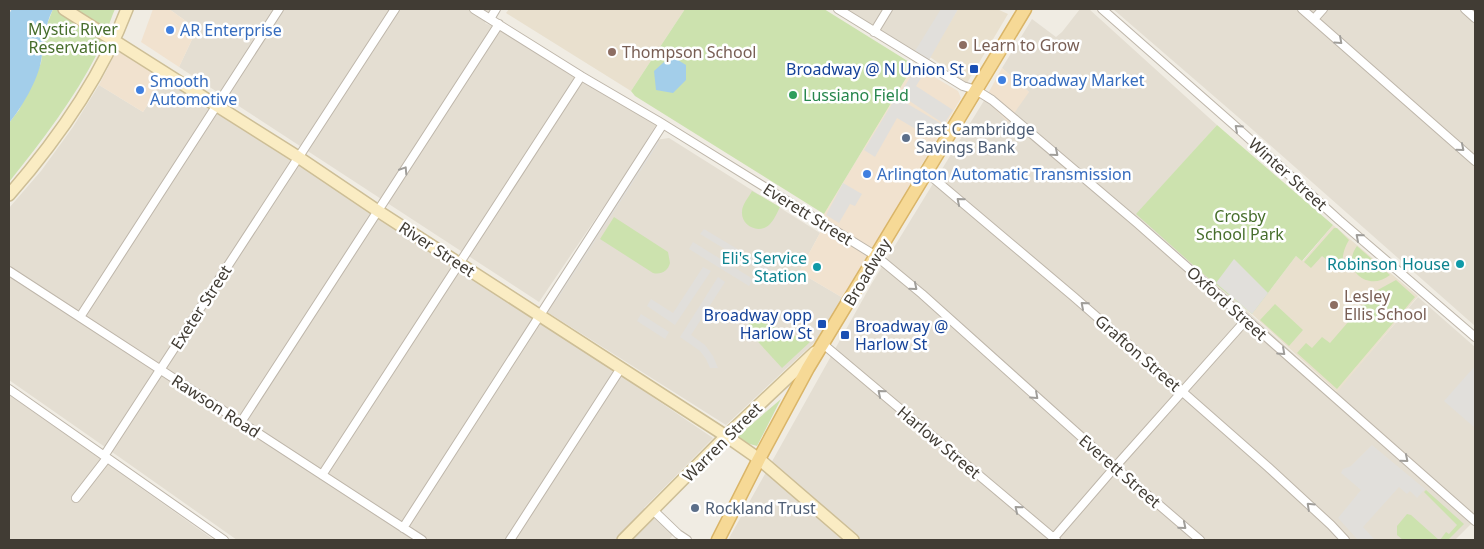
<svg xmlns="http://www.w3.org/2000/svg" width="1484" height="549" viewBox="0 0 1484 549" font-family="'Noto Sans',sans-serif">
<rect width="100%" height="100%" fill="#f0ece3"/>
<path fill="#e4ded2" d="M169,9h324l-8,14 17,8 154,94 -24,40 -93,137 -360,-235 18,-38z
M846,9h112l-29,51z
M1080,9h9l128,116 -80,89 76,66 123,112 82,-95 57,50v173l-20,20h-727l144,-257 113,-184 44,-7 -27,-24 30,-49 24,18 6,-5z
M1113,9h362v317l-230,-203z
M165,78l433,282 115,78 -69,70 29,27 -4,5h-432l-132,-93 -96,-67v-172l32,-37 32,-44 26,-42 44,27z
M669,138l151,95 -21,39 44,26 -26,42 -91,85 -182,-115 111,-170z
M9,395l87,61 118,84h-205z"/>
<path fill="#f1e2cf" d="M153,9h16l28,20 -18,38 -38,-25z
M116,52h6l43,26 -22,34 -44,-27z
M914,65l44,26 3,7 -118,200 -44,-26 21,-39 4,-19z
M1002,68l27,24 -21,30 -23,-23z"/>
<path fill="#e9e0ce" d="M509,9h176l-54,82 -125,-78z
M958,9h39l11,5 -41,69 -37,-26z
M1333,225l85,71 -81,96 -85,-78 44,-58 7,5z"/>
<path fill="#cce2ae" d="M53,9h62c-6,14 -10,29 -17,43 -24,47 -56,89 -89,130v-59l10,-13 22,-47 5,-36z
M685,9h139l90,56 -90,149 -189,-118 -4,-5z
M1217,125l116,100 -31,36 -6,-5 -44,58 -51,-42 -65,-58z
M752,191l28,16c-3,6 -6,13 -10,17 -11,11 -29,2 -28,-12 0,-8 7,-15 10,-21z
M614,217l54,35 2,11c-2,8 -9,12 -17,10l-53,-34z
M1334,228h3l12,12c-6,10 -8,19 -5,32l-7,-6 -1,1 -14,-11 -11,12 -7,-6z
M1357,246l33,29c-22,18 -50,-6 -33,-29z
M1396,280l19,17 -78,92 -40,-36 9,-10 6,5 10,-11 8,6 44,-51z
M1275,304l28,26 -14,16 -29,-26z
M753,320h4l53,22 -28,26 -33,-36 -1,-7z
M781,399l-24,47 -11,-3 -8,-7z
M1426,490l38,34 -16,16h-8l6,-8 3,2 8,-9 -33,-33z
M1407,514l4,1 28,25h-36l-6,-5v-9z"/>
<path fill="#e1dfdb" d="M941,9h17l-29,51 -14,-9z
M915,70l8,5 -7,11 37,24 -9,14 -39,-26 3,-5 -6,-3z
M896,97l44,26 -9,15 -34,-20 -22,39 -11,-7z
M655,140l4,2 -103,159 -4,-3z
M843,183l19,11 -7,12 -5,-2 -11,19 -13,-8z
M704,229l75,45 -3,6 -76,-46z
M693,242l60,37 -4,7 -60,-37z
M1234,259l34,34 -16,21 -36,-31z
M703,267l8,4 -36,54 -28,-19 4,-7 22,14z
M718,277l7,5 -34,53 14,10 8,11 5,12h-8l-4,-9 -6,-8 -20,-14z
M641,314l28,18 -4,7 -28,-18z
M1475,366v62l-31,-27z
M1372,445l53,44 -8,9 -7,-7 -3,3 -8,-7 -36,40 12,13h-17l-20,-22 23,-28 -20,-17 2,-4 8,-3z"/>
<path fill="#a3ceea" d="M12,9h41c-9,17 -8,34 -12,52 -3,19 -20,48 -32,62v-109z
M673,57l13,8v15l-13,13 -17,-3 -2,-19 10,-9z"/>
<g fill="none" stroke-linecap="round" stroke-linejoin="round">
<g stroke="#beb6aa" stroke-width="10">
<path id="street" d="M474,9l107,67 77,45 218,135 46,38 193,173 85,73
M838,9l125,77 13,4 16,10 145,123 338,298
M1102,9l132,116 105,95 136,117
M1302,9l173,152
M1465,9l10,9
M490,19l6,-10
M1314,19l9,-10
M874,32l14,-23
M926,172l148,125 103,90 91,80 63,58 14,15
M9,271l413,269
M80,317l199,-308
M823,344l233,196
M9,389l215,151
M241,422l258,-398
M104,456l291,-447
M322,475l259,-399
M76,498l31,-40
M654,511l24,23 9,6
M403,528l260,-404
M510,540l111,-172
M1052,540l63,-73 131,-147"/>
</g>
<g stroke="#cdbe96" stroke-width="14">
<path id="secondary" d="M64,9l234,148 80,54 348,225 33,23 94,81
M9,195c48,-55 92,-117 118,-186
M623,540l103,-104 89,-84"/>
</g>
<g stroke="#dab568" stroke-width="15">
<path id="primary" d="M718,540l41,-81 49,-91 217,-359"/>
</g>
<use href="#street" stroke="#fff" stroke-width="8"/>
<use href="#secondary" stroke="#faecc3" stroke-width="11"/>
<use href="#primary" stroke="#f6d996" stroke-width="12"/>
</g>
<defs><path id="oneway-chevron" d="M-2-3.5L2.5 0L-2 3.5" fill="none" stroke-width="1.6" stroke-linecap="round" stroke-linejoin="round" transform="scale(1.25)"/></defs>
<g stroke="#a09e9a">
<use href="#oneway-chevron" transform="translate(1339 41) rotate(42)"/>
<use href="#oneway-chevron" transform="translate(1238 128) rotate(-138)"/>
<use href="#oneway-chevron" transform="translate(1461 148) rotate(40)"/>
<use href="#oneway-chevron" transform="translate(1055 153) rotate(40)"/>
<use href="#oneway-chevron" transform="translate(404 170) rotate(-57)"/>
<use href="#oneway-chevron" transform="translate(960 201) rotate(-140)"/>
<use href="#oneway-chevron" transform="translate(1359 237) rotate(-139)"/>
<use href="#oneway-chevron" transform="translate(914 287) rotate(40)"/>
<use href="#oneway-chevron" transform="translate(1084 305) rotate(-139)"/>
<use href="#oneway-chevron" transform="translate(1282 352) rotate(42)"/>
<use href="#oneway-chevron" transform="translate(881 393) rotate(-140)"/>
<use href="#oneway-chevron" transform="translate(1035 396) rotate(42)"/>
<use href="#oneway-chevron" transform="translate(1405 459) rotate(40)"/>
<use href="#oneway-chevron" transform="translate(1310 506) rotate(-137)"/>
<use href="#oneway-chevron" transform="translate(1018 509) rotate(-140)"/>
<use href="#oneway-chevron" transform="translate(1183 526) rotate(40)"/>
</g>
<g fill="#3f7fe0" stroke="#fff" stroke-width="2">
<circle cx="170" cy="30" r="5"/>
<circle cx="1002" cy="80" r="5"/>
<circle cx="140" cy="90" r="5"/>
<circle cx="867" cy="174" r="5"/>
</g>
<g fill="#8d6e63" stroke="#fff" stroke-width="2">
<circle cx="963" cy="45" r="5"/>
<circle cx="612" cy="52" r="5"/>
<circle cx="1334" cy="305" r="5"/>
</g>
<g fill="#1a4fb4" stroke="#fff" stroke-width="2">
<rect x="969" y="64" width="10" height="10" rx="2.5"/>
<rect x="817" y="319" width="10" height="10" rx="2.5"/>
<rect x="840" y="330" width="10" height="10" rx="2.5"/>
</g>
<circle fill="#2e9e5b" stroke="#fff" stroke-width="2" cx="793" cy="95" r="5"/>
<g fill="#5c6f8a" stroke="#fff" stroke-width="2">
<circle cx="906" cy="138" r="5"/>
<circle cx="695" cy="508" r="5"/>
</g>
<g fill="#0f9aa8" stroke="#fff" stroke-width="2">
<circle cx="1460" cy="264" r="5"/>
<circle cx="817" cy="267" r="5"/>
</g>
<g text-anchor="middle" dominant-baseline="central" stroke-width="5" stroke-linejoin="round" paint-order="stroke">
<g font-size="16" fill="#476e2c" stroke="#fff">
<text x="73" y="29">Mystic River<tspan x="73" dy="18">Reservation</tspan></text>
<text x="1240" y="216">Crosby<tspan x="1240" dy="18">School Park</tspan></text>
</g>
<g font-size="16" fill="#366cbe" stroke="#fff" text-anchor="start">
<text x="180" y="30">AR Enterprise</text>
<text x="1012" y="80">Broadway Market</text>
<text x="150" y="81">Smooth<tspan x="150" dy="18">Automotive</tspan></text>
<text x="877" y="174">Arlington Automatic Transmission</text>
</g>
<g font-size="16" fill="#785e54" stroke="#fff" text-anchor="start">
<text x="973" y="45">Learn to Grow</text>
<text x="622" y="52">Thompson School</text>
<text x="1344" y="296">Lesley<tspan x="1344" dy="18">Ellis School</tspan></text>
</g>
<g font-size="16" fill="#164399" stroke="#fff" text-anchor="end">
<text x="964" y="69">Broadway @ N Union St</text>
<text x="812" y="315">Broadway opp<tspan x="812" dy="18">Harlow St</tspan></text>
<text x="855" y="326" text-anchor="start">Broadway @<tspan x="855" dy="18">Harlow St</tspan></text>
</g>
<g font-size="16" fill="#27864d" stroke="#fff" text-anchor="start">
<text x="803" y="95">Lussiano Field</text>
</g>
<g font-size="16" fill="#4e5e75" stroke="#fff" text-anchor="start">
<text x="916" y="129">East Cambridge<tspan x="916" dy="18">Savings Bank</tspan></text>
<text x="705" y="508">Rockland Trust</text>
</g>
<g font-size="16" fill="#413c34" stroke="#fff">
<text transform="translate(1288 174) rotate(42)">Winter Street</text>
<text transform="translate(808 214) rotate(32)">Everett Street</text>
<text transform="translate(437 249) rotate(33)">River Street</text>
<text transform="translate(867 272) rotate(-59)">Broadway</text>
<text transform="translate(1227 303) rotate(42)">Oxford Street</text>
<text transform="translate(201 307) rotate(-57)">Exeter Street</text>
<text transform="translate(1138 353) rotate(41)">Grafton Street</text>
<text transform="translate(216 406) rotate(33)">Rawson Road</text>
<text transform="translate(722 442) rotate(-45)">Warren Street</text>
<text transform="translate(939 442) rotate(40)">Harlow Street</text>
<text transform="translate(1120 471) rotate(41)">Everett Street</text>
</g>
<g font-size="16" fill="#0d838f" stroke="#fff" text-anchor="end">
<text x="807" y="258">Eli's Service<tspan x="807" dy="18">Station</tspan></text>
<text x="1450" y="264">Robinson House</text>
</g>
</g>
<rect width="1484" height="549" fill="none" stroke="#413c34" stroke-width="20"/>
</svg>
